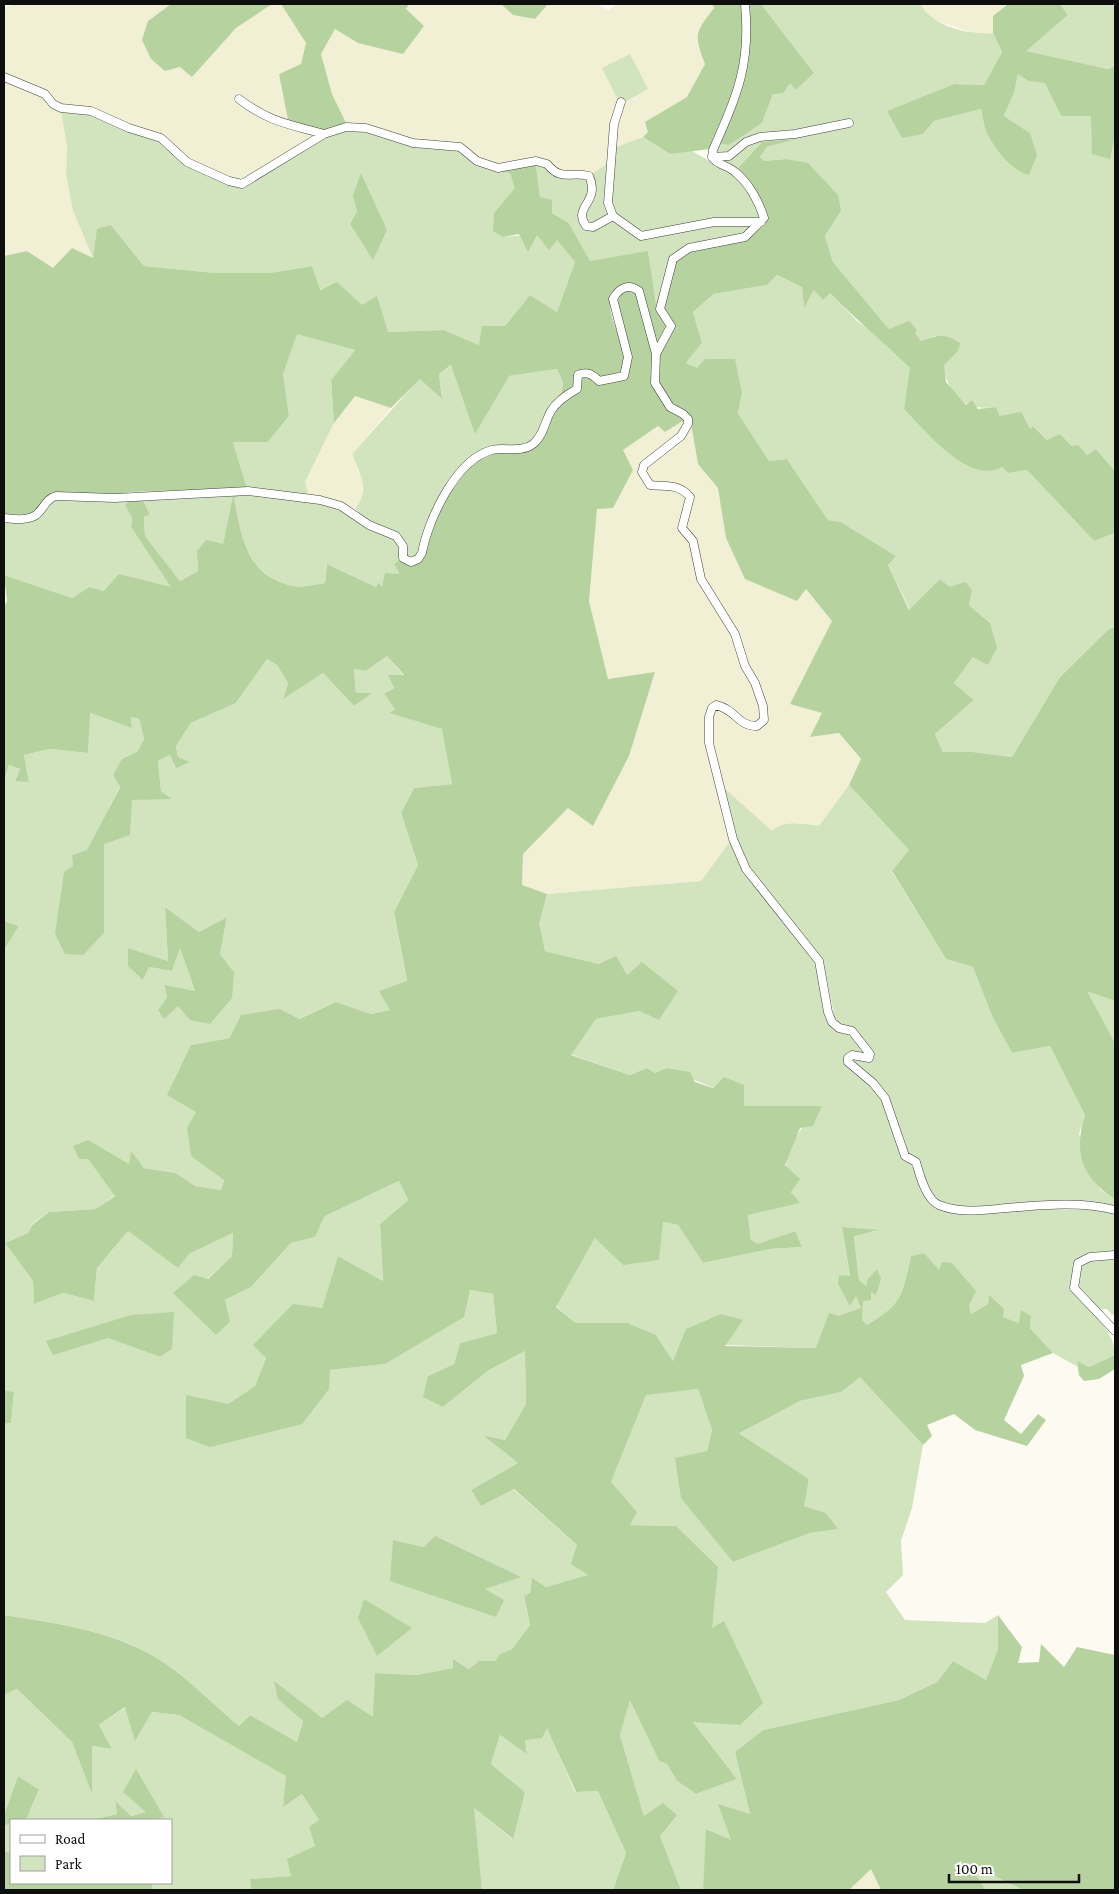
<svg xmlns="http://www.w3.org/2000/svg" width="1119" height="1894" viewBox="0 0 1119 1894" font-family="'Crimson Pro',serif">
<rect width="100%" height="100%" fill="#fdfbf1"/>
<path fill="#f1efd4" d="M19,4h152l-23,17 32,46 12,9 44,-48 36,-24h9l25,39 -5,21 -22,10 9,46 -26,-9 -23,-18 -5,6 23,18 15,7 45,10 -76,47 -11,-3 -41,-19 -74,-42 -22,-9 -31,-3 -58,-31v-67z
M409,4h92l12,11 22,4 13,-15h48l12,6 10,-6h94l2,4 -15,20 -2,13 8,23 -18,33 -41,25 2,10 -5,5 -27,10 2,-23 7,-22 23,-13 -30,11 -9,63 -18,11 -11,-3 -16,2 -8,-3 -7,-9 -13,-3 -38,7 -20,-6 -17,-15 -47,-4 -48,-15 -20,-2 -14,-29 -11,-40 14,-25 23,14 48,-34z
M921,4h87l-15,12v17l-17,1 -44,-15z
M4,80l39,17 18,14 6,36 -1,27 7,37 20,47 -40,10 -26,-17 -23,5z
M355,396l36,12 -39,46 11,22 -1,24 -7,9 -13,-6 -33,-7 -4,-14 29,-59z
M690,418l8,46 21,24 7,50 80,51 26,32 -42,83 33,9 -13,24 29,-4 22,27 -12,25 -30,42 -22,-4 -25,8 -49,-44 -11,-43v-26l2,-8 16,3 10,12 13,4 10,-2 4,-6 -19,-57 -44,-86 -18,-50 -1,-5 8,-27 -7,-8 -11,-5 -24,-1 -6,-10 1,-5 37,-29 8,-13z
M684,420l1,4 -7,10 -37,29 -2,10 3,8 7,7 25,1 13,9 -8,30 12,17 1,13 7,22 33,55 27,71v16l-5,1 -11,-3 -9,-12 -19,-6 -6,4 -3,11 25,123 -30,41 -154,13 -25,-8 1,-32 45,-46 25,18 36,-70 26,-83 -47,6 -19,-78 8,-92 26,-59 35,-24 7,6z
M871,1868l10,22h-32z"/>
<path fill="#d2e4be" fill-rule="evenodd" d="M761,4h160c11,23 49,31 72,29l9,19 -18,33 -30,-1 -66,27 35,23 11,-13 47,-12 6,23 43,1 -26,-17 10,-23 4,-19 10,7 17,1 16,34h30l24,25v330l-19,-22 -9,7 -16,-9 -24,-7 -14,-14 -2,4 -31,-14 -4,-9c-32,4 -47,-10 -53,-42l15,-14 -23,-15 -14,5 -7,-8 -25,-4 -56,-67 -8,-26 16,-25 -55,-52 -22,2 -4,-4 7,-10 24,-7 -29,2 -25,27 -18,-9 11,-1 17,-14 13,-5 35,-2 48,-10 -83,6 -33,19 -12,1 4,-11 43,-20 11,-29 17,-12 6,8 18,-17z
M1060,4h52l3,3v59l-7,3 -83,-18 43,-36z
M630,54l18,35 -23,13 -7,-2 -16,-32z
M61,111l29,3 69,27 27,24 56,22 83,-50 21,-7 19,2 49,15 44,3 18,15 34,8 6,15 -22,25 9,24 34,-3 20,5 18,23 -18,50 -27,-17 -25,31 -26,19 -35,-15 -56,2 -51,-49 -18,7 -8,-24 -42,7h-54l-71,-7 -33,-41 -18,33 -20,-47 -7,-37 1,-27zM357,211l30,18 -14,30 -23,-35z
M643,137l27,17 20,-4 43,24 24,30 3,15 -119,14 -26,-19 -4,-12 5,-55z
M609,163v51l-17,10 -4,-1 -3,-10c9,-17 16,-19 6,-39z
M536,165l9,2c15,19 22,7 41,12 12,22 -19,27 -1,50l28,-9 27,19 74,-14 39,1 -9,8 -55,11 -32,65 -9,-58 -58,9 -21,-38 -17,-10 -12,-16z
M777,275l25,12 2,20 10,-17 16,3 27,28 22,16 32,31 -7,41 98,58 6,6 19,-3 67,71 21,-8v94l-6,2 -49,48 -48,80 -39,-5h-30l-8,-18 39,-34 -20,-17 19,-26 17,-34 -21,-18 3,-15 -22,-3 -10,-8 -30,31 -22,-45 8,-9 -55,-34 -13,-2 -41,-61 -18,2 -31,-48 4,-20 -56,-30 16,-20 -9,-31 21,-18 53,-9z
M296,333l59,17 -24,30 3,43 -29,59 4,14 -62,-8 -14,-46h35l21,-26 -6,-42z
M452,365l57,11 48,-7 6,14 -2,13 -29,46c-14,6 -28,2 -42,6 -36,9 -66,70 -71,104l-3,5 -5,2 -5,-3c0,-26 -14,-23 -33,-32 -6,-3 -12,-10 -18,-15 15,-18 6,-35 -3,-55l68,-76 22,20 -3,-24z
M247,494l72,9 21,5 28,20 26,11 5,8 2,28 -25,12 -49,-23 -2,19c-9,1 -22,5 -31,3 -47,-9 -52,-48 -60,-88z
M233,495l-10,49 -26,8 1,19 -18,10 -35,-45 -1,-19 6,-2 -8,-17z
M56,499h74l-5,6 7,13 -1,9 41,60 -68,4 -15,-4 -17,11 -68,-23v-53c13,0 28,3 38,-8 6,-6 7,-11 14,-15z
M387,656l17,20 -16,-1 6,13 -10,6 11,15 -6,4 54,16 9,55 -38,4 -13,25 17,52 -24,47 13,70 -17,28 -19,4 -35,-12 -38,17 -18,-10 -50,29 -39,7 5,67 28,68 -3,10 -26,-4 -19,-13 -32,-5 -13,-16 -2,12 -56,-18 6,12 9,1 27,36 -18,14 -48,3 -17,12 -4,9 -23,10 28,38 1,23 29,-11 31,8 3,-33 31,-37 50,36 11,-13 44,-21 -1,23 -25,23 18,21 26,-13 40,-44 24,-6 10,-21 74,-35 9,19 -28,24 3,57 -45,-25 -16,52 -68,37 12,13 -11,28 -27,18 -42,34 143,-68 56,-6 85,-74 23,4 4,39 -37,10 -6,21 -26,12 15,31 46,-37 36,-19 1,53 -21,36 -21,-5 34,28 -47,27 10,16 32,-17 64,56 12,30 -43,12 -14,-8 -2,14 -6,4 6,28 -18,24 -12,5 -5,7h-16l-10,8 -16,-10v9l-37,7 -41,-2 -1,44 -52,2 -47,-37 4,17 24,22 -6,21 -47,-27 -11,11c-24,-20 -47,-44 -73,-62 -47,-33 -106,-40 -162,-49v-191l7,-1 3,-31 -10,-2v-440l15,-24 -15,-5v-141l5,-15 11,4 -5,11 14,2 -5,-27 26,-6 38,4 1,-40 43,14 -1,-10 8,2 5,20 -7,13 -24,23 7,11 -33,65 -15,4 32,78v-89l28,-45h39l-10,-8 -3,-30 12,-6 19,7 -11,-5 -2,-11 15,-23 45,-20 31,-44 10,6 11,18 -5,15 40,-25 31,33 17,-13h-15l-2,-24 12,2zM165,907l34,25 28,-15 -7,37 14,18 -56,34 -11,-8 -3,-12 31,5 -15,-44 -8,24 -23,-4 -6,13 -15,-32 40,13zM108,1338l64,11 -12,8zM393,1540l31,7 60,42z
M849,785l60,65 -17,22 54,87 27,8 19,49 20,37 38,-7 35,69 -6,19 21,55 15,10v7l-77,-4 -71,7 -28,-7 -16,-23 -5,-19 -10,-6 -21,-58 -36,-35 1,-3 17,3 -15,-33 -14,-3 -5,-5 -12,-60 -75,-93 -12,-31 -13,-49 49,44c13,-11 30,-7 47,-5z
M731,840l12,31 74,91 12,61 8,8 13,2 17,22 -22,1 37,43 18,47 13,17 4,18 13,21 6,6 30,7 72,-6 60,1 17,3v39l-39,8 -5,29c16,19 44,40 44,66l-26,12 -12,-5 1,5 -25,-14 -23,-25 1,-12 -11,8 -17,-7 -14,-21 -1,8 -17,10 -2,-8 -45,-53 -13,3c-9,39 -8,48 -44,70l-5,-6v-12l-46,40 -91,-3 -52,16 -17,-26 -28,-12h-52l-20,-17 39,-68 67,-16 16,3 25,38 67,-14 32,-2 -8,-16 -36,14 -7,-5 -3,-26 51,-11c-29,-36 -5,-69 22,-97h-78l-29,-18 -48,-20 -11,5 -8,-5 -17,7 -60,-21 26,-35 44,-8 -13,-35 -28,-12 -54,-13 -7,-27 9,-30 154,-13zM842,1227l35,4 -23,4 5,45 16,14 -4,-2 -8,9 -2,6 -5,-12 -6,10 -11,-30 11,2z
M1086,990l29,11v42z
M1115,1258v56l-3,1 -5,-6h-10l-20,-22 4,-22 10,-5z
M860,1376l63,69 -11,63 -11,33 2,34 -17,17 19,28 80,3 13,-8v34l-12,32 -33,-20 -16,21 -38,18 -136,30 -28,22 15,62 -19,27 -24,-12 -4,61h-22l-21,-54 -16,-20 -24,-81 10,-36 29,62 8,3 10,17 19,13 41,-15 -44,-57 31,-100 -12,7 -36,-103 -47,-1 -18,-43 35,-88 52,-5 14,41 -5,21 26,111 77,-29 27,-4 -11,-16 -23,-7 6,-27 -71,-47 62,-31 41,-9z
M17,1689l55,53 20,51v-47l20,3 -13,-24 27,-18 9,33 17,-28 27,3 108,61 -4,30 19,-12 17,26 -4,26 -24,30 -41,3 1,11h-99v-7h19v-63h-20l12,-3 -17,-5 -15,4 -16,-14 2,12 -26,6h-65l13,-29 -21,-15 -14,39v-120z
M548,1728l27,64 23,-1 28,62 -13,37h-131l-9,-83 39,32 13,-47 -34,-28 9,-29 27,18 -2,-13z
M11,1823v30l-7,-2v-25z
M967,1862l56,28h-37z"/>
<path fill="#b6d39f" d="M171,4h101l-36,24 -44,49 -12,-10 -15,4 -14,-12 -9,-19 6,-19z
M281,4h128l-3,5 18,17 -21,28 -45,-11 -23,-14 -14,25 11,40 14,29 -22,7 -36,-10 -9,-46 22,-10 5,-21z
M501,4h47l-13,15 -22,-4z
M712,4h30l2,41 -10,51 -24,53 -40,5 -27,-17 5,-5 -3,-10 42,-25 18,-33c-11,-30 -11,-30 9,-56z
M748,4h13l53,69 -18,17 -6,-7 -7,10 -10,1 -11,29 -33,22 -10,-2c23,-50 35,-83 29,-139z
M1008,4h52l8,11 -42,36 82,18 7,-3v75l-1,-1 -4,19 -18,-5 -1,-38h-30l-16,-33 -17,-2 -10,-7 -4,19 -10,23 26,17 7,22 -8,20c-18,-4 -34,-26 -42,-42 -3,-7 -4,-16 -6,-24l-47,12 -11,13 -21,4 -15,-27 67,-27 30,1 18,-33 -9,-19v-17z
M796,139l-29,8 -7,10 4,4 22,-2 22,4 30,32 3,16 -16,25 8,26 56,67 20,-8 8,9 -2,3 6,8c15,-6 25,-8 39,2l-2,8 -14,14 2,17 20,23 6,-5 6,9 18,-2 4,9 21,-4 9,17 3,-3 14,14 13,-6 11,12 7,-1 9,10 9,-6 19,22v62l-21,8 -67,-71 -19,3 -6,-6c-33,19 -77,-37 -98,-58l6,-41c-26,-26 -54,-48 -80,-75l-7,7 -9,-10 -10,18 -2,-21 -25,-12 -10,10 -53,9 -21,18 9,31 -16,20 11,5 8,-9h30l7,34 -4,20 31,48 18,-2 41,61 13,2 55,34 -8,9 21,45 31,-31 10,8 15,-5 7,8 -3,15 21,18 7,25 -9,17 -15,-8 -19,26 20,17 -39,34 8,18h30l39,5 48,-80 49,-48 6,-2v374l-28,-10 28,52v156c-33,-21 -42,-47 -30,-84l-35,-69 -38,7 -20,-37 -19,-49 -27,-8 -54,-88 17,-21 -60,-65 12,-26 -22,-26 -29,4 12,-24 -32,-9 42,-83 -26,-32 -9,12 -52,-22 -19,-41 -8,-50 -20,-24 -8,-46c-20,-15 -39,-35 -31,-63 3,-9 11,-19 15,-28l-11,-18 12,-48c5,-3 11,-8 17,-10 28,-10 58,-3 75,-32l-5,-18 -25,-32 25,-27z
M536,165l4,32 12,3v13l17,10 21,38 58,-10 9,59 11,16 -11,21 -21,-62h-16c-24,21 4,49 4,74 0,5 -1,10 -2,15l-22,4 -17,-8 -8,18 -14,8 2,-13 -6,-14 -48,7 -34,58 -24,-69 -12,9 3,25 -22,-20 -29,29 -36,-12 -21,27 -3,-43 24,-30 -58,-16 -14,40 6,42 -21,26h-35l14,46 -116,4 -17,3 -58,-2 -7,1 -16,20 -29,1v-259l23,-5 26,17 19,-20 21,10 4,-29 14,-4 33,41 71,7h54l43,-7 8,24 17,-8 25,23 15,-9 11,36 56,-2 35,15 3,-19h23l25,-31 27,17 18,-50 -18,-22 -8,10 -12,-15 -9,17 -9,-18 -16,3 -10,-6 1,-18 21,-25 -5,-15 -12,-2z
M361,173l26,57 -14,30 -23,-36 7,-13 -4,-16z
M629,290l7,3 17,61 -1,30 32,36 -19,12 -7,-6 -35,24 10,20 -20,38 -16,1 -8,92 19,78 47,-7 -26,84 -36,70 -25,-18 -45,46 -1,31 25,9 -8,30 6,27 54,13 17,-8 11,19 15,-13 36,29 -19,29 -19,-9 -44,8 -25,36 59,20 17,-7 8,5 11,-5 24,4 5,10 18,6 11,-11 20,8v21h78l-9,20 -13,2 -15,37 15,14 -9,13 9,11 -52,12 3,25 7,4 37,-13 7,16 -32,2 -67,14 -25,-38 -15,-3 -4,38 -36,5 -28,-27 -39,69 20,16h52l28,12 17,26 13,-32 35,-15 22,6 -18,26 91,2 13,-35 10,3 22,-8 -5,-12 -6,10 -12,-22 1,-9 11,1 -8,-49 37,3 -25,6 5,44 7,6 2,-7 9,-10 4,10 -5,16 -5,-3v8l-8,1 -1,19 5,5c36,-21 35,-30 44,-69l13,-3 15,17 3,-8 10,1 24,28 -7,14 2,9 17,-10 1,-9 15,14 -1,8 16,6 2,-13 10,6 -1,12 23,25 -32,12 3,11 -20,44 17,14 17,-20 8,6 -19,26 -52,-16 -21,-16 -27,11 5,11 -9,9 -63,-68 -19,15 -41,9 -61,32 70,46 -5,27 22,7 12,16 -28,4 -77,29 -52,-64 -6,-40 32,-7 5,-21 -14,-41 -52,6 -35,87 26,30 -7,13 46,1 42,41 -6,61 12,-7 39,82 -23,22 -47,-3 44,57 -41,15 -19,-13 -10,-17 -8,-3 -29,-61 -10,35 24,81 19,-13 14,12 -17,21 21,54h-68l13,-37 -28,-62 -22,1 -29,-64 -5,10 -17,2 2,14 -27,-19 -9,29 34,28 -12,47 -39,-31 8,82h-231l-1,-11 41,-3 -4,-17 28,-13 -6,-19 10,-7 -17,-26 -19,13 3,-31 -107,-61 -27,-3 -17,29 -10,-34 -26,18 13,24 -20,-3v48l-20,-52 -55,-53 -13,6v-80c56,9 114,16 162,49 26,18 49,42 73,62l11,-11 47,27 6,-21 -25,-22 -4,-18 48,37 25,-18 26,17 2,-44 41,2 37,-7v-9l16,10 10,-8h16l5,-7 12,-5 18,-24 -6,-29 6,-3 2,-15 14,9 42,-12 -17,-11 6,-19 -63,-56 -33,17 -10,-16 47,-27 -35,-28 22,5 21,-36 -1,-53 -36,19 -46,37 -20,-10 5,-21 26,-12 6,-21 37,-10 -4,-39 -23,-4 -6,27 -79,47 -55,6 -1,19 -27,35 -92,23 -24,-9v-43l42,9 27,-18 11,-28 -13,-13 40,-41 29,4 16,-52 45,25 -3,-57 28,-24 -9,-19 -74,35 -10,21 -24,6 -40,44 -26,13 5,22 -14,13 -43,-42 21,-18 14,4 24,-23 1,-23 -44,21 -11,14 -50,-37 -31,37 -3,33 -31,-8 -29,11 -1,-23 -28,-38 23,-10 4,-8 17,-13 47,-3 19,-13 -27,-37h-9l-6,-13 15,-6 41,24 2,-13 13,17 32,5 19,13 26,4 3,-10 -33,-24 -4,-28 9,-16 -29,-17 24,-50 39,-7 11,-23 39,-6 19,10 37,-17 35,12 19,-4 -11,-19 28,-10 -13,-69 24,-47 -17,-52 13,-25 38,-4 -10,-55 -53,-16 6,-4 -11,-15 10,-6 -6,-13h16l-17,-19 -21,15 -12,-2 2,24h16l-18,13 -31,-33 -40,26 5,-16 -11,-18 -10,-6 -31,44 -45,20 -15,23 2,11 12,5 -14,6 -6,-13 -12,6 3,30 11,8 -40,1 -2,35 -26,9v89l-21,22 -18,-1 -10,-20 9,-62 9,-6 -1,-11 15,-5 33,-63 -7,-12 9,-16 15,-7 7,-13 -5,-20 -8,-2 1,11 -42,-15 -2,40 -38,-4 -26,6 5,27 -14,-1 5,-12 -11,-4 -5,15v-173l3,-6 -3,-26 68,23 17,-11 15,4 15,-17 52,13 -40,-60 1,-9 -7,-13 5,-6 12,-1 8,17 -6,2 1,19 35,45 18,-10 -1,-20 9,-11 17,4 10,-49 14,-1 -13,4c8,41 13,79 60,88 9,2 22,-2 31,-3l2,-19 49,23 3,-4 3,3 3,-13 15,1 -6,-10 6,-4 10,5 17,-19 12,-38 34,-46 19,-8 33,-3 10,-4 28,-47 15,-9 3,-14h10l7,7 28,-6c11,-24 -4,-54 -10,-79l3,-5z
M165,907l34,25 28,-15 -7,37 14,18 -2,26 -22,26 -20,-4 -12,-14 -14,13 -6,-9 9,-12 -3,-13 31,6 -15,-43 -8,23 -23,-4 -6,13 -15,-14v-18l40,13z
M4,921l15,5 -15,24z
M174,1312l-2,37 -12,8 -52,-19 -55,17 -7,-14 85,-26z
M1115,1355v14l-16,10 -15,2 -5,-6 -2,-14 12,6z
M4,1390l10,2 -3,31 -7,1z
M435,1536l86,41 -36,12 19,11 -8,17 -106,-36 3,-41 31,7z
M364,1599l48,29 -35,28 -19,-38z
M998,1615l24,32 -4,16 21,-1 2,-18 23,23 13,-20 38,8v235h-92l-55,-27 18,27h-105l-10,-21 -22,21h-146l3,-61 25,11 -13,-36 32,10 -15,-62 28,-22 136,-30 38,-18 16,-21 33,19 12,-31z
M136,1769l28,48 -13,3h-60l26,-6 -2,-13 16,15 15,-4 -23,-20z
M18,1776l21,14 -13,30h-15v3l-7,3v-11z
M4,1851l7,2v30h141v7h-148z"/>
<g fill="none" stroke-linecap="round" stroke-linejoin="round">
<g stroke="#414141" stroke-width="9">
<path id="street" d="M745,4c6,61 -8,91 -32,146l-1,7c6,9 16,8 23,15 14,11 24,30 29,46l-19,19 -56,11 -16,11 -13,50 11,17 -15,28 -1,29 15,24 13,7 5,5v5l-7,12 -37,29 -2,7 8,13c16,2 28,-2 40,12l-8,31 11,13 8,38 34,55 10,32 10,17 8,23 1,14 -7,6c-20,0 -20,-16 -41,-21l-4,3 -3,9v26l24,96 13,30 73,92 9,51 4,10 7,6 13,3 18,23 -1,4 -17,-3 -4,3v4l25,21 12,15 20,58 11,6c3,11 10,38 23,43 22,9 45,5 68,3 35,-3 74,-7 108,2
M4,77l41,17 8,10 8,4 30,3 38,17 32,10 26,24 42,19 13,3 82,-50 22,-7 20,1 47,15 47,4 17,14 21,7 38,-7 11,3c15,18 22,7 42,12 12,27 -17,30 -3,50l7,1 20,-11
M239,99c30,23 49,25 85,35
M621,102l-7,22 -6,79 5,13 28,20 73,-14h47
M712,157l17,-1 17,-14 14,-5 35,-3 54,-11
M4,518c10,1 23,3 32,-3 8,-6 9,-16 20,-19l59,2 133,-7 72,9 21,6 28,19 27,11 7,10v12l8,4 7,-3 4,-6c6,-33 34,-94 70,-103 13,-3 30,3 41,-6 10,-7 12,-23 18,-33 6,-10 15,-16 26,-22l1,-14c9,-4 14,-1 21,6l25,-5 4,-19 -15,-58c6,-11 15,-16 26,-8l17,63
M1115,1255l-25,2 -12,6 -4,25 41,43"/>
</g>
<use href="#street" stroke="#fff" stroke-width="8"/>
</g>
<rect width="1119" height="1894" fill="none" stroke="#0e0e0e" stroke-width="10"/>
<rect x="10" y="1819" width="162" height="65" fill="#ffffff" stroke="#9f9f9f"/>
<rect x="20" y="1835" width="25" height="8" fill="#ffffff" stroke="#9f9f9f"/>
<text x="55" y="1844" font-size="15" fill="#0e0e0e">Road</text>
<rect x="20" y="1856" width="25" height="15" fill="#d2e4be" stroke="#9f9f9f"/>
<text x="55" y="1869" font-size="15" fill="#0e0e0e">Park</text>
<path d="M949 1874v8h130v-8" fill="none" stroke="#0e0e0e" stroke-width="2.5"/>
<text x="956" y="1874" font-size="15" fill="#0e0e0e" stroke="#ffffff" stroke-width="4" paint-order="stroke">100 m</text>
</svg>
